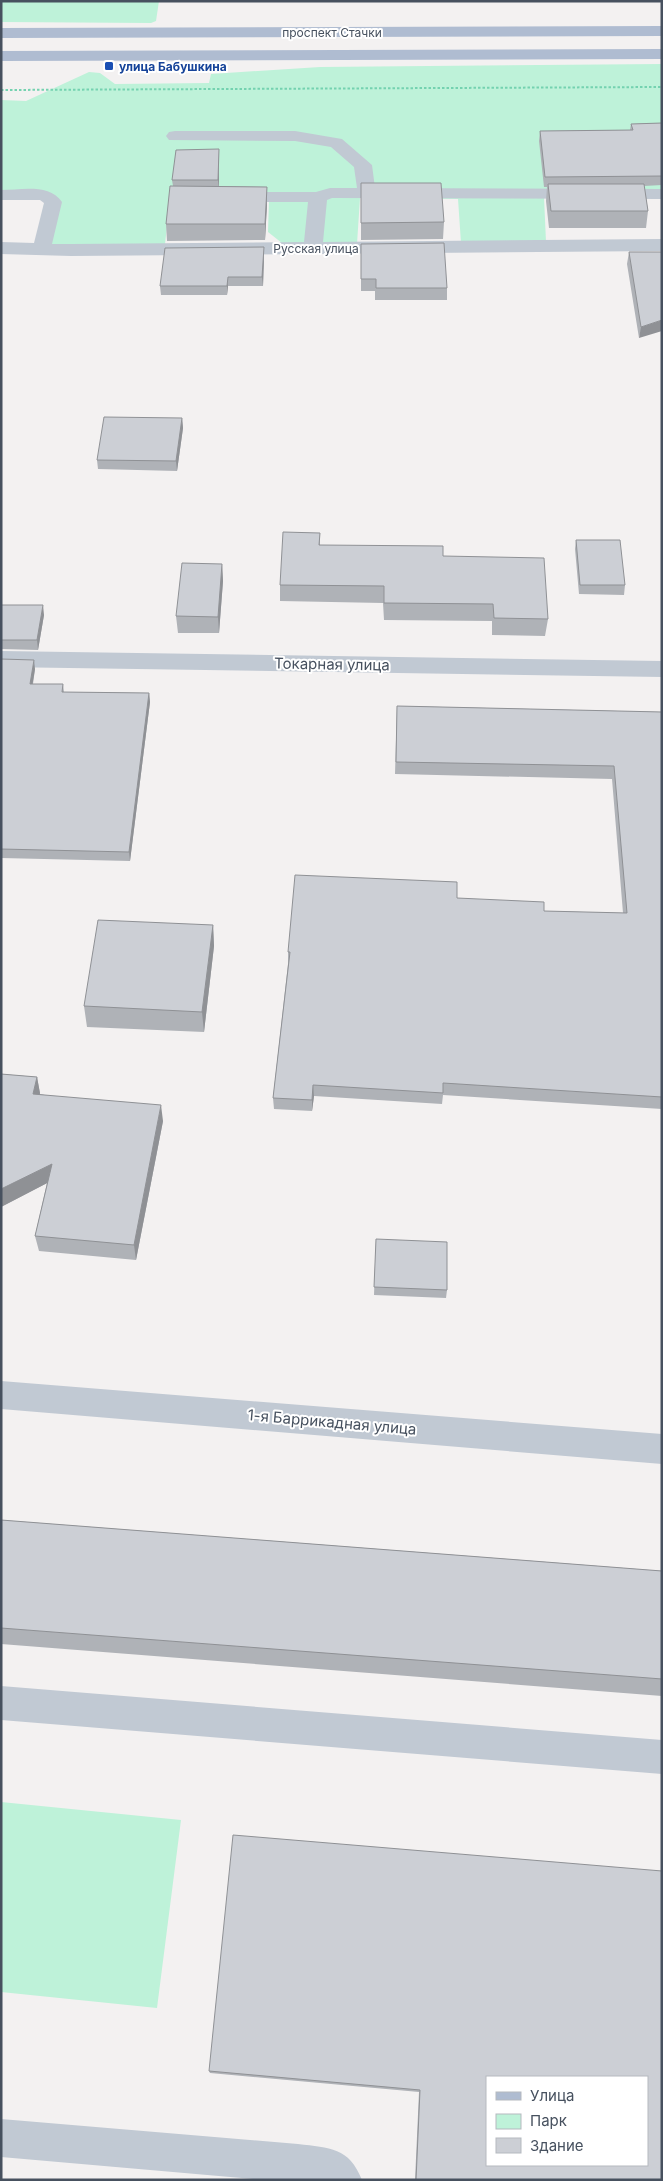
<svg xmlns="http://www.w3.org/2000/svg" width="663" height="2181" viewBox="0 0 663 2181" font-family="Inter,sans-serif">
<rect width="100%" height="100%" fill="#f3f1f1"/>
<path fill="#bef2d9" d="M1,1h158l-3,20 -5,2 -150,-1z
M662,64v134l-118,-1 2,45 -85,1 -3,-44 -98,-1 -3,46 -70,3 -19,-15 1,-32h-99l-5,44 -130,1 10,-45 -44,-1v-99l25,1 63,-29 11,1 15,11 94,-1 2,-9 109,-7z
M1,1802l180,18 -24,188 -156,-16z"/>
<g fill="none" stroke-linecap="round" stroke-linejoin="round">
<path stroke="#74d2b0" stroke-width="2" stroke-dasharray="2.5 2" stroke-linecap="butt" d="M1,90l661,-3"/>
<path fill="#c1c9d3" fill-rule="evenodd" d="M175,131h120l41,7 6,1 30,26 3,23 287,1v10l-330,-1 -5,2 -4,42 339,-3v12l-591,5 -70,-2v-12l33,1 10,-40 -4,-3h-39v-10c20,0 48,-7 61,12l-10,42h19l233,-2 4,-40h-78l-6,-1 -3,-4 3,-4 6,-1h86l14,-4h27l-3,-21 -23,-20 -36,-6 -126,-1 -3,-4 3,-4z
M1,651l661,10v16l-661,-10z
M1,1381l661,53v30l-661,-55z
M1,1686l661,54v34l-661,-54z
M1,2119l297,25c32,4 51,3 64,36h-96l-265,-23z"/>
<path fill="#afbcd1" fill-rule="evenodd" d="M662,26v10l-661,2v-10z
M662,49v10l-661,2v-10z"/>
</g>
<path fill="#afb2b7" d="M662,123v62l-18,1 4,25 -2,17h-97l-3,-27 1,-14h-3l-5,-46 1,-10 90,-1 1,-6z
M219,149v37l48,1v17l-2,36 -98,1 -1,-17 7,-38 -1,-6z
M361,183l83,39 -1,17 -82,1z
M361,244l86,44v12h-72v-9h-14z
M629,252h33l-23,86 -12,-74z
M264,256l-1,30h-35l-1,9h-66l-1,-9z
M182,418l1,10 -6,43 -79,-2 -1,-9z
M320,533v12l123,11 105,63 -3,17 -53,-1v-14l-108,-1 -1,-17 -103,-2v-16z
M576,540l49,45 -1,10 -45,-1 -4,-45z
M222,564l1,17 -4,52h-41l-2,-17z
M1,605l43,10 -6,35 -37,-1z
M1,659l34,10 -2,15h30l1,8 85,1 1,9 -20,159 -129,-3z
M397,706l265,6v397l-219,-14 -1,9 -128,-8 -2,15 -38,-2 -1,-11 15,-134v-12l169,-54 87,13 79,2 -11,-134 -217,-5z
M213,925l1,21 -10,86 -117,-5 -3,-21z
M1,1074l36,3 3,17 123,27 -27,139 -97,-9 -4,-15 12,-53 -46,24z
M376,1239l71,51 -1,8 -72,-3z
M1,1520l661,51v125l-661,-52z
M662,1871v309h-247l4,-88 -209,-19 -1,-2z"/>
<path fill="#8f9195" d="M219,149v40l-1,-9z
M267,187v17l-2,36v-16z
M264,247v9l-1,30 -1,-9z
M228,277v9l-1,9v-9z
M662,320v11l-23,7 2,-11z
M182,418l1,10 -6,43 -1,-10z
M222,564l1,17 -4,52 -1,-16z
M43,605l1,10 -6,35 -1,-10z
M34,660l1,9 -4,24 -1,-9z
M149,693l1,9 -20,159 -1,-9z
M213,925l1,21 -10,86 -2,-20z
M37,1077l3,16 -3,17 -4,-16z
M313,1085l1,11 -2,15v-11z
M161,1105l2,16 -27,139 -2,-15z
M52,1164l3,15 -54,28v-18z"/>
<path fill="#cccfd5" stroke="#8f9195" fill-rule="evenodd" d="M662,123v53l-117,1 -5,-46 93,-1 -2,-6z
M219,149l-1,31h-46l4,-30z
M361,183h80l3,39 -83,1z
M548,184h96l4,27h-97z
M170,186l97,1 -2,37h-99z
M444,243l3,45h-71v-9h-15v-35z
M264,247l-2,30h-34l-1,9h-67l5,-38z
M629,252h33v68l-21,7z
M104,417l78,1 -6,43 -79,-1z
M283,532l37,1 -1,12 124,1v10l101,2 4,61 -54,-1 -1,-14 -109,-1v-17l-104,-1z
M576,540h44l5,45h-45z
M182,563l40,1 -4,53 -42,-1z
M1,605h42l-6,35h-36z
M1,659l33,1 -4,24h33l-1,8 87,1 -20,159 -128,-3z
M397,706l265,6v385l-219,-14v10l-130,-8 -1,15 -39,-2 17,-146h-2l7,-77 162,7v16l87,4v9l83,2 -13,-147 -218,-4z
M98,920l115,5 -11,87 -118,-6z
M1,1074l36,3 -4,17 128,11 -27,140 -99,-9 17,-72 -51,25z
M376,1239l71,3v48l-73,-3z
M1,1520l661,51v108l-661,-51z
M233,1835l429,36v309h-246l4,-90 -211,-19zM487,2077h160v88h-160z"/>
<rect fill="#1a4fb4" stroke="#fff" stroke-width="2" x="104" y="61" width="10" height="10" rx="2.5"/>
<g text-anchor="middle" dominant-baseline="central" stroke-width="4" stroke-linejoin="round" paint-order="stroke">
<g font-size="12" fill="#47515f" stroke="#fff">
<text x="332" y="32">проспект Стачки</text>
<text x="316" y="248">Русская улица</text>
</g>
<g font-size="12" font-weight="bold" fill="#164399" stroke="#fff" text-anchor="start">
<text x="119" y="66">улица Бабушкина</text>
</g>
<g font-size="15" fill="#47515f" stroke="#fff">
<text transform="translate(332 664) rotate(1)">Токарная улица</text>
<text transform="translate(332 1422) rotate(5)">1-я Баррикадная улица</text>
</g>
</g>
<rect width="663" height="2181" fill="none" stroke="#47515f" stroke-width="5"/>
<rect x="486" y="2076" width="162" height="90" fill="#ffffff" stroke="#b5b9bf"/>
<rect x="496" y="2092" width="25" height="8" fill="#afbcd1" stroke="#b5b9bf"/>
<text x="530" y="2101" font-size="15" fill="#47515f">Улица</text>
<rect x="496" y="2114" width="25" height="15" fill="#bef2d9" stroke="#b5b9bf"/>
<text x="530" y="2126" font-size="15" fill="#47515f">Парк</text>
<rect x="496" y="2138" width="25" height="15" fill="#cccfd5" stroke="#b5b9bf"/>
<text x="530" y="2151" font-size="15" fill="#47515f">Здание</text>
</svg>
